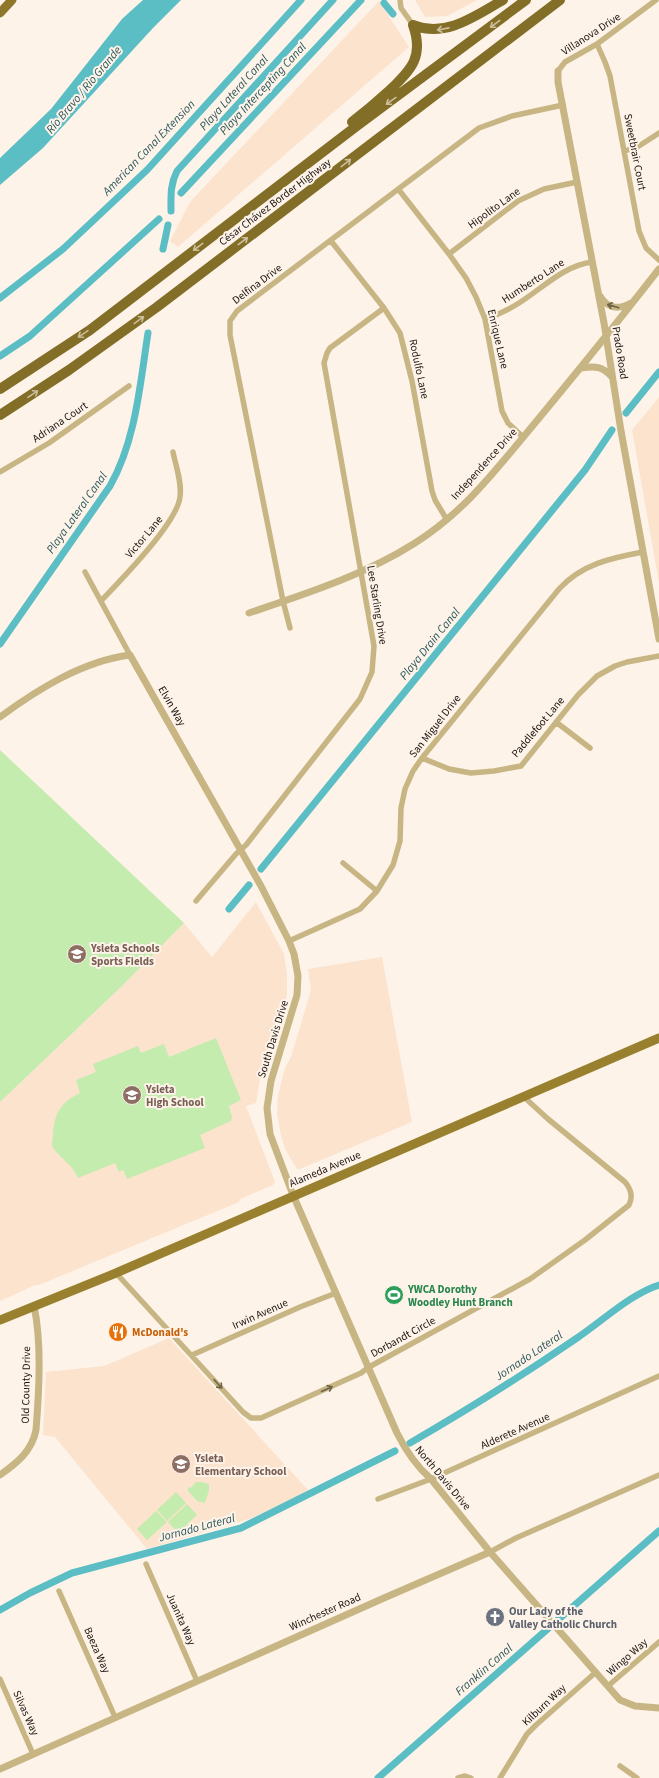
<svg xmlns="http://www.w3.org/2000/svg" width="659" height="1778" viewBox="0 0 659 1778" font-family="'Source Sans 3',sans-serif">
<rect width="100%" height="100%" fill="#fef3e9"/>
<path fill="#fce3cd" d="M415,0h62l-30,16 -22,1z
M379,1l30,46 -231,200 -8,-6 20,-39z
M659,397v186l-27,-153z
M256,902l28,52 3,21v20l-26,78 -5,30 -10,3 29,76 -2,3 -33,14 -1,3 -200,83h-4l-35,16v-199l122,-116 62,-63 28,34z
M382,957l30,165 -112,47h-3l-11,-18 -5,-15 -4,-23 1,-18 7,-27 6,-11 20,-67 -3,-21z
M169,1338l140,153 -57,27 -105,31 -92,-112 -12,-2 3,-63 58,-6z"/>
<path fill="#c4ecaf" d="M0,750l184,173 -62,63 -122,116z
M216,1038l25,62 -12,6 3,11 -1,4 -31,14 5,13 -78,31 -4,-9 -4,2 -4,-9 -37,15c-6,-14 -16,-18 -24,-29 -4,-5 -1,-8 -1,-14 1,-22 8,-33 27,-42l-4,-13 20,-8 -3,-8 45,-18 3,7 23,-9 5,13z
M196,1482h6l7,2v6l-4,13 -8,-2 -9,-10v-3l4,-1z
M176,1492l10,11 -19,18 -10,-11z
M187,1504l10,11 -19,18 -10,-11z
M156,1511l11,11 -20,18 -10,-11z"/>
<path fill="#5bbec5" d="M143,0h38l-28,28 -110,120 -43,37v-27l51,-49 71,-90z"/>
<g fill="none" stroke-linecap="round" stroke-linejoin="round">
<path stroke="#5bbec5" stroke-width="7" d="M384,3l9,11
M181,193l180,-193
M171,211c0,-15 -1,-26 6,-40l156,-171
M163,249l5,-24
M0,298l63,-49 84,-79 154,-170
M0,356l30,-20 129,-117
M626,413l33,-41
M0,644l110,-158c26,-46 30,-102 38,-153
M261,869l324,-399 27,-40
M229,909l20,-24
M410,1443c57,-33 113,-68 167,-105 24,-16 55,-45 82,-53
M0,1610l30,-17 42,-20 169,-45 154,-77
M378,1778l281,-247"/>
<path stroke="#c7b684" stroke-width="5.5" d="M400,0l1,8 12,17
M597,44l8,18 5,14 29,155 7,17 13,12
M558,71l7,-9 32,-18 59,-44
M625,151l14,-5 20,-13
M399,190l50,64 17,24 10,19 9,22 17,92 6,12 15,14
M331,241l53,67 16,25 12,48 20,110 3,9 12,20
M449,254l69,-53 26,-12 33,-7
M485,319c12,-4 23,-9 34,-16 24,-15 44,-37 73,-41
M0,472l49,-29 80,-57
M85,572l45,83
M101,601c20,-21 76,-78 79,-104 2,-15 -4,-30 -7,-45
M290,628l-7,-27 -53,-266v-14l7,-10 242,-183 33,-12 51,-11
M556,722l34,26
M422,758l27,11 22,4 23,-2 27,-5 57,-71 19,-19 18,-10 12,-4 32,-6
M343,863l34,28
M196,901l40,-47 10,-9 114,-146 12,-27 2,-26 -50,-283 3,-10 3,-5 54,-40
M289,941l71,-32 17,-18 16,-26 7,-24 1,-33 4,-19 8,-18 9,-13 137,-169c23,-25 52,-31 84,-37
M116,1273l127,139 8,6h10l100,-45 8,-6 161,-88 55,-39 44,-35c4,-8 2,-16 -4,-23l-77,-63 -24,-22
M192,1355l108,-48 36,-14
M378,1499l53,-20 228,-103
M490,1552l26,-14 143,-63
M146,1564l51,117
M59,1591l56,126
M0,1679l33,75
M608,1686l51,-44
M620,1766l17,12
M458,1778l7,-2 6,2
M500,1778l27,-44 9,-9 60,-53"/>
<path stroke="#c7b684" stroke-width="7" d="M558,71v11l46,241 17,108 38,208
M600,296c8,13 18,14 31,7
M581,368c15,-2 21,-2 31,9
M249,613c56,-19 116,-38 166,-70 49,-31 79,-71 115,-114 44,-53 87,-106 129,-160
M0,717c38,-28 83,-56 130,-62l131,231 28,55 5,13 4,22 -1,19 -26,86 -4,27 3,26 23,61 104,238c9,18 19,33 34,46l59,73 130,148 15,6 24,2
M0,1475c17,-12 32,-24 36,-45 3,-38 6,-87 -2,-124
M0,1769l384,-171 106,-46"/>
<path stroke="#99802e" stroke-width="9" d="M0,1320l116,-47 543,-235"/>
<path stroke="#8e772b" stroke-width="9" d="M0,13l12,-13"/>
<path stroke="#836e28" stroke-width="10" d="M413,25c33,13 62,-9 90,-25
M352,122c13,-10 26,-21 38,-32 22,-21 34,-34 23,-65
M0,389l90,-59 268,-205 168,-125
M0,415l69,-45 88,-63 403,-307"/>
</g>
<defs><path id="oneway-shaft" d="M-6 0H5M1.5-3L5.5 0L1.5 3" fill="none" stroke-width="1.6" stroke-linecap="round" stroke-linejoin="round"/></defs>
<g stroke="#cdbe9c">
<use href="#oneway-shaft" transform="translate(495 24) rotate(143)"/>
<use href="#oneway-shaft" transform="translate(443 29) rotate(169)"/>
<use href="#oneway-shaft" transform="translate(391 101) rotate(144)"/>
<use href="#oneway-shaft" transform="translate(346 163) rotate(-38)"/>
<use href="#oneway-shaft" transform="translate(243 241) rotate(-37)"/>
<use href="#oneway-shaft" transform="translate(198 247) rotate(143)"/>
<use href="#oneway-shaft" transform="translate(139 320) rotate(-36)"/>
<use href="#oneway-shaft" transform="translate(83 334) rotate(146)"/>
<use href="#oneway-shaft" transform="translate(33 394) rotate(-34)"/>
</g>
<g stroke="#706449">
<use href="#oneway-shaft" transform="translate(613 306) rotate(-164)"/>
<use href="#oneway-shaft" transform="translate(218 1384) rotate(48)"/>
<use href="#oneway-shaft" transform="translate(327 1389) rotate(-24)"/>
</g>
<defs>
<g id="school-disc" transform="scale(1)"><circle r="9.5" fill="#8d6e63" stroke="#fef3e9"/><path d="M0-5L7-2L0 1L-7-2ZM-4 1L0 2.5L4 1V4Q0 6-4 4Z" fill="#fff"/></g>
<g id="stadium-disc" transform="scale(1)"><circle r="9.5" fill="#2e9e5b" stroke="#fef3e9"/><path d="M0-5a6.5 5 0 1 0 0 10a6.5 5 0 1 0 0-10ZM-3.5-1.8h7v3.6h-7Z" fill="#fff"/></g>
<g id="restaurant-disc" transform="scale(1)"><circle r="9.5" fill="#e8710a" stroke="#fef3e9"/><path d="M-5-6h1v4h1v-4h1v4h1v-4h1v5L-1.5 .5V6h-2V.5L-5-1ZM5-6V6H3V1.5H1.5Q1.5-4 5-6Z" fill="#fff"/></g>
<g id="church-disc" transform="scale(1)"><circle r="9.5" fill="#6b7280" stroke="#fef3e9"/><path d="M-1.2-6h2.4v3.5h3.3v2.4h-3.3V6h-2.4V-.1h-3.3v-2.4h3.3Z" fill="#fff"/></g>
</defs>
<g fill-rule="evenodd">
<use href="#school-disc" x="77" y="954"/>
<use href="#school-disc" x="132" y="1095"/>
<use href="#stadium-disc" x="394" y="1295"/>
<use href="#restaurant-disc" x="118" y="1332"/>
<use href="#school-disc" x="181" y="1464"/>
<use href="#church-disc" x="495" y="1617"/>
</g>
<g text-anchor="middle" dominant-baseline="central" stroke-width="4" stroke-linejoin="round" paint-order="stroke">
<g font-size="11" fill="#1a130e" stroke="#fef3e9">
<text transform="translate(591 34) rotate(-33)">Villanova Drive</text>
<text transform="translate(635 152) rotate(79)">Sweetbrair Court</text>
<text transform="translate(275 202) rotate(-37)">César Chávez Border Highway</text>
<text transform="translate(494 208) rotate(-36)">Hipolito Lane</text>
<text transform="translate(533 281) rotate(-33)">Humberto Lane</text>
<text transform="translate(257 284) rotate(-37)">Delfina Drive</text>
<text transform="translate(498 339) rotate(77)">Enrique Lane</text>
<text transform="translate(620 353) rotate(81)">Prado Road</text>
<text transform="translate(419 369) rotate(78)">Rodulfo Lane</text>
<text transform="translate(60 422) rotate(-34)">Adriana Court</text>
<text transform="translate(484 464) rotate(-48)">Independence Drive</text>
<text transform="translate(144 537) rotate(-50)">Victor Lane</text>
<text transform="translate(377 605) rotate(81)">Lee Starling Drive</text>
<text transform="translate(172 706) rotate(60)">Elvin Way</text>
<text transform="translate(435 726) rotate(-52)">San Miguel Drive</text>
<text transform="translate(538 727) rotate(-50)">Paddlefoot Lane</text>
<text transform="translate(273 1039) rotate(-73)">South Davis Drive</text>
<text transform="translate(325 1169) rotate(-23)">Alameda Avenue</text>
<text transform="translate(260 1314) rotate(-24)">Irwin Avenue</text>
<text transform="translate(403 1337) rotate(-29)">Dorbandt Circle</text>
<text transform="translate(26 1385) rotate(-89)">Old County Drive</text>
<text transform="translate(515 1431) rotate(-24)">Alderete Avenue</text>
<text transform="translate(443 1478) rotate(50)">North Davis Drive</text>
<text transform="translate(325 1612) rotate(-24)">Winchester Road</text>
<text transform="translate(181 1619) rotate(66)">Juanita Way</text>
<text transform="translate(97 1650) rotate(66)">Baeza Way</text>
<text transform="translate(627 1657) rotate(-41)">Wingo Way</text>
<text transform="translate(544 1705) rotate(-43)">Kilburn Way</text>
<text transform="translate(26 1713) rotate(66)">Silvas Way</text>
</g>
<g font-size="11" font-weight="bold" fill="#785e54" stroke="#fef3e9" text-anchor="start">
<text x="91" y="948">Ysleta Schools<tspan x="91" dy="13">Sports Fields</tspan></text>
<text x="146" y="1089">Ysleta<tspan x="146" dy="13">High School</tspan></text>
<text x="195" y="1458">Ysleta<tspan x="195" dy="13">Elementary School</tspan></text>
</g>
<g font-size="11" font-weight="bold" fill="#27864d" stroke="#fef3e9" text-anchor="start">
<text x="408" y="1289">YWCA Dorothy<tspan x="408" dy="13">Woodley Hunt Branch</tspan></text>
</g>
<g font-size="11" font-weight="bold" fill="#c56008" stroke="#fef3e9" text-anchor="start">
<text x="132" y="1332">McDonald's</text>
</g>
<g font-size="11" font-weight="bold" fill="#5b616d" stroke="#fef3e9" text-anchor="start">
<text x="509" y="1611">Our Lady of the<tspan x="509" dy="13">Valley Catholic Church</tspan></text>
</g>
<g font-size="12" font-style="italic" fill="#2b575a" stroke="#fef3e9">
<text transform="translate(263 89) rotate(-47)">Playa Intercepting Canal</text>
<text transform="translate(84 90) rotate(-50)">Río Bravo / Rio Grande</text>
<text transform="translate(234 93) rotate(-48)">Playa Lateral Canal</text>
<text transform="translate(149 148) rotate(-46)">American Canal Extension</text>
<text transform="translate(77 513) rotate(-55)">Playa Lateral Canal</text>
<text transform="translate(430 644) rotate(-51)">Playa Drain Canal</text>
<text transform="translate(529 1356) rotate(-34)">Jornado Lateral</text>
<text transform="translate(197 1528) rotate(-15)">Jornado Lateral</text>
<text transform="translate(484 1670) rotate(-41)">Franklin Canal</text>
</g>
</g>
</svg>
